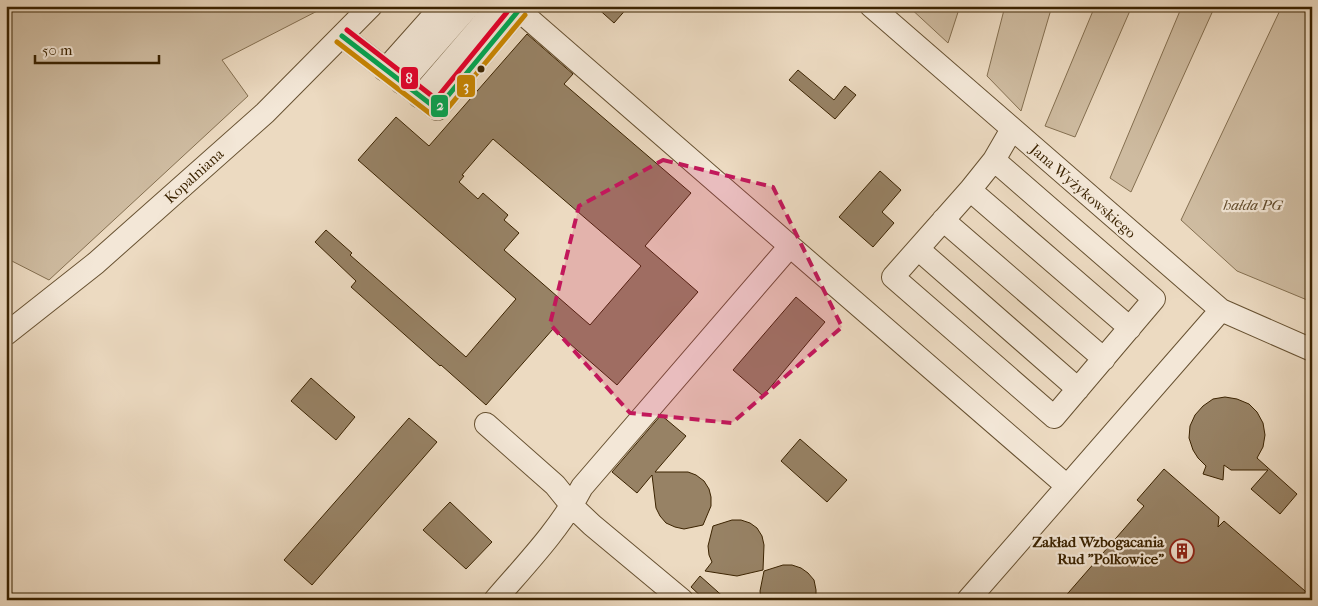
<svg xmlns="http://www.w3.org/2000/svg" width="1318" height="606" viewBox="0 0 1318 606" font-family="'IM FELL French Canon',serif">
<rect width="100%" height="100%" fill="#ecdac1"/>
<filter id="stains"><feTurbulence type="fractalNoise" baseFrequency=".004" numOctaves="4"/><feColorMatrix values="0 0 0 0 .2 0 0 0 0 .09 0 0 0 0 .02 0 0 0 .5 -.17"/></filter>
<radialGradient id="worn" r=".72"><stop offset=".6" stop-color="#630" stop-opacity="0"/><stop offset="1" stop-color="#630" stop-opacity=".3"/></radialGradient>
<path fill="#cebba0" stroke="#846f50" d="M6,6h321l-105,54 26,36 -199,184 -43,-22z
M908,6h52l-12,37z
M1005,6h47l-31,105 -34,-35z
M1095,6h37l-57,131 -30,-11z
M1182,6h33l-84,186 -21,-14z
M1282,6h30v296l-75,-31 -56,-51z"/>
<path fill="#978265" stroke="#3b2301" fill-rule="evenodd" d="M595,6h34l-15,17z
M527,34l46,40 -9,10 127,109 -46,53 53,46 -81,93 -64,-56 -67,76 -45,-40 -1,1 -89,-79 5,-6 -41,-39 11,-12 26,23 -2,2 116,102 50,-58 -158,-139 38,-43 33,29zM493,139l148,127 -51,59 -86,-75 15,-17 -15,-13 4,-5 -25,-22 -5,6 -19,-17 5,-6 -2,-1z
M798,70l36,30 11,-14 11,9 -21,24 -46,-39z
M880,171l21,19 -19,22 12,11 -21,24 -34,-30z
M796,297l29,25 -62,74 -30,-26z
M311,378l44,39 -19,23 -45,-39z
M1225,397l12,2 12,5 8,8 6,11 2,12 -2,12 -6,11 40,36 -17,20 -29,-25 17,-19h-37l-7,-5 -1,15 -20,-6 3,-8 -8,-8 -5,-8 -4,-12 1,-12 5,-11 8,-9 10,-7z
M661,415l25,21 -31,36h33l8,3 8,6 5,8 2,8v9l-8,19 -19,4 -9,-2 -9,-4 -6,-7 -4,-8 -4,-33 -15,18 -25,-21z
M409,418l28,24 -125,143 -28,-25z
M800,439l47,41 -20,22 -46,-41z
M1164,469l55,48 -1,10 6,-6 88,76v3h-250l82,-94 -7,-6z
M450,502l42,40 -26,27 -43,-39z
M732,520h9l9,3 7,5 5,8 2,9 -1,25 -26,6 -32,-5 7,-9 -3,-7 -1,-9 5,-20z
M783,565h9l9,3 7,5 6,7 2,10v10h-55l-1,-9 4,-20z
M700,576l27,24h-22l-14,-13z"/>
<g fill="none" stroke-linecap="round" stroke-linejoin="round">
<g stroke="#675131" stroke-width="24">
<path id="minor" d="M514,6l276,240 277,240
M871,6l350,304 91,40
M342,36l95,73 82,-99
M385,70l57,-64
M402,83l67,-77
M420,97l78,-91
M994,160l160,139 -100,118 -161,-140 77,-87 24,-30 18,-31
M970,190l160,138
M943,220l161,139
M918,249l160,140
M6,334l90,-71 169,-150 106,-107
M486,424l69,61 17,21 20,19 90,75
M495,600c31,-36 65,-71 87,-113l208,-241
M968,600l253,-290"/>
</g>
<use href="#minor" stroke="#f3e7d7" stroke-width="22"/>
<g stroke="#f3e7d7" stroke-width="9">
<path id="bus-1" d="M342,36l95,73 82,-99"/>
</g>
<g stroke="#f3e7d7" stroke-width="9">
<path id="bus-2" d="M337,42l95,73 6,1 5,-2 82,-99"/>
</g>
<g stroke="#f3e7d7" stroke-width="9">
<path id="bus-3" d="M347,30l89,69 76,-93"/>
</g>
<use href="#bus-1" stroke="#00a651" stroke-width="5"/>
<use href="#bus-2" stroke="#c88500" stroke-width="5"/>
<use href="#bus-3" stroke="#e4002b" stroke-width="5"/>
</g>
<path fill="#c2185b" fill-opacity="0.2" stroke="#c2185b" stroke-width="4" stroke-dasharray="10 6" stroke-linejoin="round" d="M663,160l110,27 69,140 -110,96 -102,-10 -80,-89 29,-118z"/>
<defs>
<g id="building-ring" transform="scale(1.25)"><circle r="9.5" fill="#f3e7d7" stroke="#8f2418" stroke-width="1.5"/><path d="M-4-6H4V6H1V3H-1V6H-4ZM-2.5-4.3h1.7v1.8h-1.7ZM.8-4.3h1.7v1.8H.8ZM-2.5-1h1.7V.8h-1.7ZM.8-1h1.7V.8H.8Z" fill="#8f2418"/></g>
</defs>
<g fill-rule="evenodd">
<use href="#building-ring" x="1182" y="551"/>
</g>
<circle fill="#3b2301" stroke="#f3e7d7" stroke-width="2" cx="481" cy="69" r="4.5"/>
<g text-anchor="middle" dominant-baseline="central" stroke-width="4.5" stroke-linejoin="round" paint-order="stroke">
<g font-size="15" fill="#3b2301" stroke="#f3e7d7">
<text transform="translate(194 176) rotate(-42)">Kopalniana</text>
<text transform="translate(1083 191) rotate(41)">Jana Wyżykowskiego</text>
</g>
<g font-size="15" font-style="italic" fill="#604929" stroke="#f3e7d7">
<text x="1253" y="205">hałda PG</text>
</g>
<g font-size="15" font-weight="bold" fill="#3b2301" stroke="#f3e7d7" text-anchor="end">
<text x="1164" y="542">Zakład Wzbogacania<tspan x="1164" dy="17">Rud "Polkowice"</tspan></text>
</g>
</g>
<g stroke="#f3e7d7" stroke-width="2">
<rect x="400" y="66" width="19" height="24" rx="5" fill="#e4002b"/>
<rect x="456" y="74" width="20" height="24" rx="5" fill="#c88500"/>
<rect x="430" y="94" width="19" height="24" rx="5" fill="#00a651"/>
</g>
<g font-size="14" text-anchor="middle" font-weight="bold" fill="#fff">
<text x="409" y="83">8</text>
<text x="466" y="91">3</text>
<text x="440" y="110">2</text>
</g>
<rect width="1318" height="606" fill="none" stroke="#ecdac1" stroke-width="25"/>
<rect x="8" y="8" width="1303" height="591" fill="none" stroke="#3b2301" stroke-width="2.5"/>
<rect x="12" y="12" width="1293" height="581" fill="none" stroke="#3b2301"/>
<path d="M35 55v8h124v-8" fill="none" stroke="#3b2301" stroke-width="2.5"/>
<text x="42" y="55" font-size="15" fill="#3b2301" stroke="#f3e7d7" stroke-width="4" paint-order="stroke">50 m</text>
<rect width="100%" height="100%" filter="url(#stains)"/>
<rect width="100%" height="100%" fill="url(#worn)"/>
</svg>
